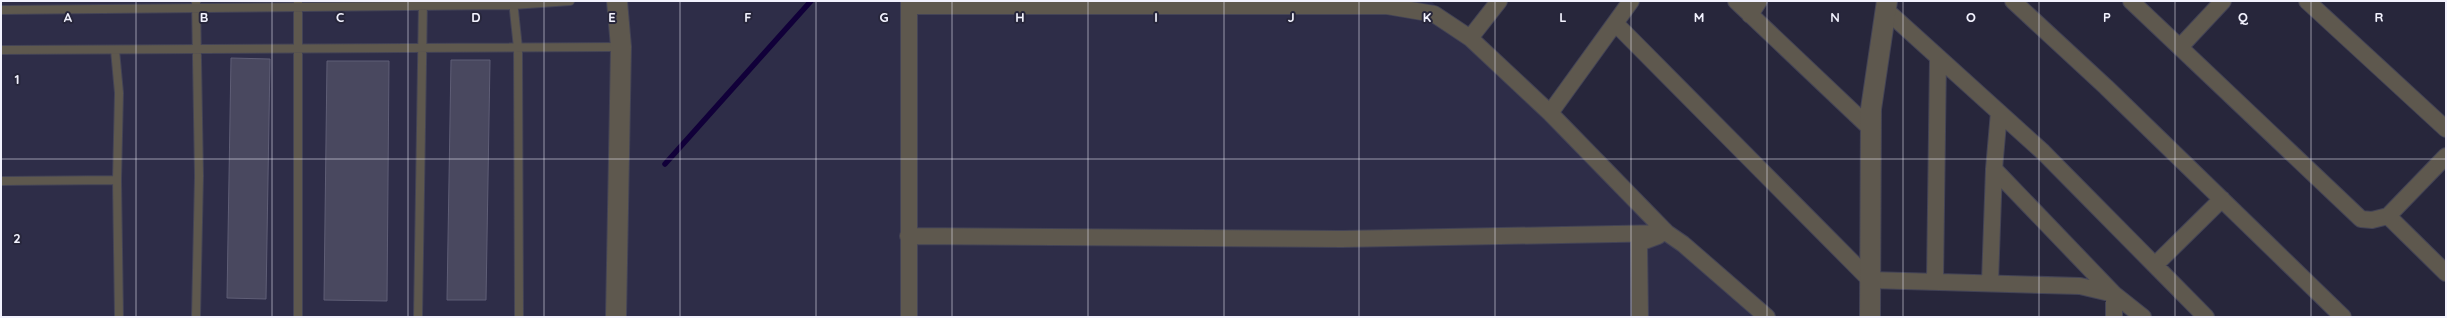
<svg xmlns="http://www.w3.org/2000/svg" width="2447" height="318" viewBox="0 0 2447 318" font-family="Quicksand,sans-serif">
<rect width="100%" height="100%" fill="#27263b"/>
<path fill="#2e2d48" d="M1,1h1430l337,316h-1767z"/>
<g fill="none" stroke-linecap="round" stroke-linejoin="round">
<path stroke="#110039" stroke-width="5.5" d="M665,164l146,-163"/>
</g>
<path fill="#49485f" stroke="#5f5e76" d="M231,58l39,1 -4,240 -39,-1z
M451,60h39l-4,240h-39z
M327,61h62l-2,240 -63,-1z"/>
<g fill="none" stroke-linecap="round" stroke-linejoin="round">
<g stroke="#434356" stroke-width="10">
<path id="service" d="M513,1l5,47 1,269
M1,10l512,-5 57,-4
M1,50l619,-3
M115,50l4,43 -2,87 2,137
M1,181l116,-1
M196,317l3,-141 -3,-175
M298,317v-316
M418,317l5,-316"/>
</g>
<g stroke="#434356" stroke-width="18">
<path id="minor" d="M909,1v316
M1736,1l135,128
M2013,1l93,86 237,230
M2131,1l230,218 11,1 16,-4 58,-60
M2307,1l139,128
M909,6h478l47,8 36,24 80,75 117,120 16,11 84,73
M1886,10l157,142 163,165
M1750,15l9,-14
M1615,23l255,257 210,6 34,8 29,23
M1470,38l29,-37
M2180,47l43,-46
M1999,112l-5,57 120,125v23
M1550,113l81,-112
M2388,216l58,57
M908,236l434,3 325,-6
M2155,265l67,-66
M1935,281l3,-223
M1990,282l4,-113
M1640,317l-1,-74 19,-7"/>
</g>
<g stroke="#434356" stroke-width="22">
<path id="tertiary" d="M616,317l5,-270 -4,-46
M1870,317l1,-208 16,-108"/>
</g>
<use href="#service" stroke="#5e584e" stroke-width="8"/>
<use href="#minor" stroke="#5e584e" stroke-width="16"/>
<use href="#tertiary" stroke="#5e584e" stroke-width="20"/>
</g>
<path fill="none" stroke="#f2f2fe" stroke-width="1" stroke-opacity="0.55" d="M136,1v316M272,1v316M408,1v316M544,1v316M680,1v316M816,1v316M952,1v316M1088,1v316M1224,1v316M1359,1v316M1495,1v316M1631,1v316M1767,1v316M1903,1v316M2039,1v316M2175,1v316M2311,1v316M1,159h2445"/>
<g font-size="13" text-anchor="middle" font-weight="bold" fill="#f2f2fe" stroke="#27263b" stroke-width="4" stroke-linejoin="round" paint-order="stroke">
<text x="68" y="22">A</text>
<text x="204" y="22">B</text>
<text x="340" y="22">C</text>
<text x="476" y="22">D</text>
<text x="612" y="22">E</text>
<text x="748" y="22">F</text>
<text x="884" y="22">G</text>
<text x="1020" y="22">H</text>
<text x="1156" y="22">I</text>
<text x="1291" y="22">J</text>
<text x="1427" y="22">K</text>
<text x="1563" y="22">L</text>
<text x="1699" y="22">M</text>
<text x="1835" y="22">N</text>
<text x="1971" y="22">O</text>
<text x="2107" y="22">P</text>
<text x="2243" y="22">Q</text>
<text x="2379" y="22">R</text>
<text x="17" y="84">1</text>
<text x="17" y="243">2</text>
</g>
<rect width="2447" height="318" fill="none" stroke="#f2f2fe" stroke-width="4"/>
</svg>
